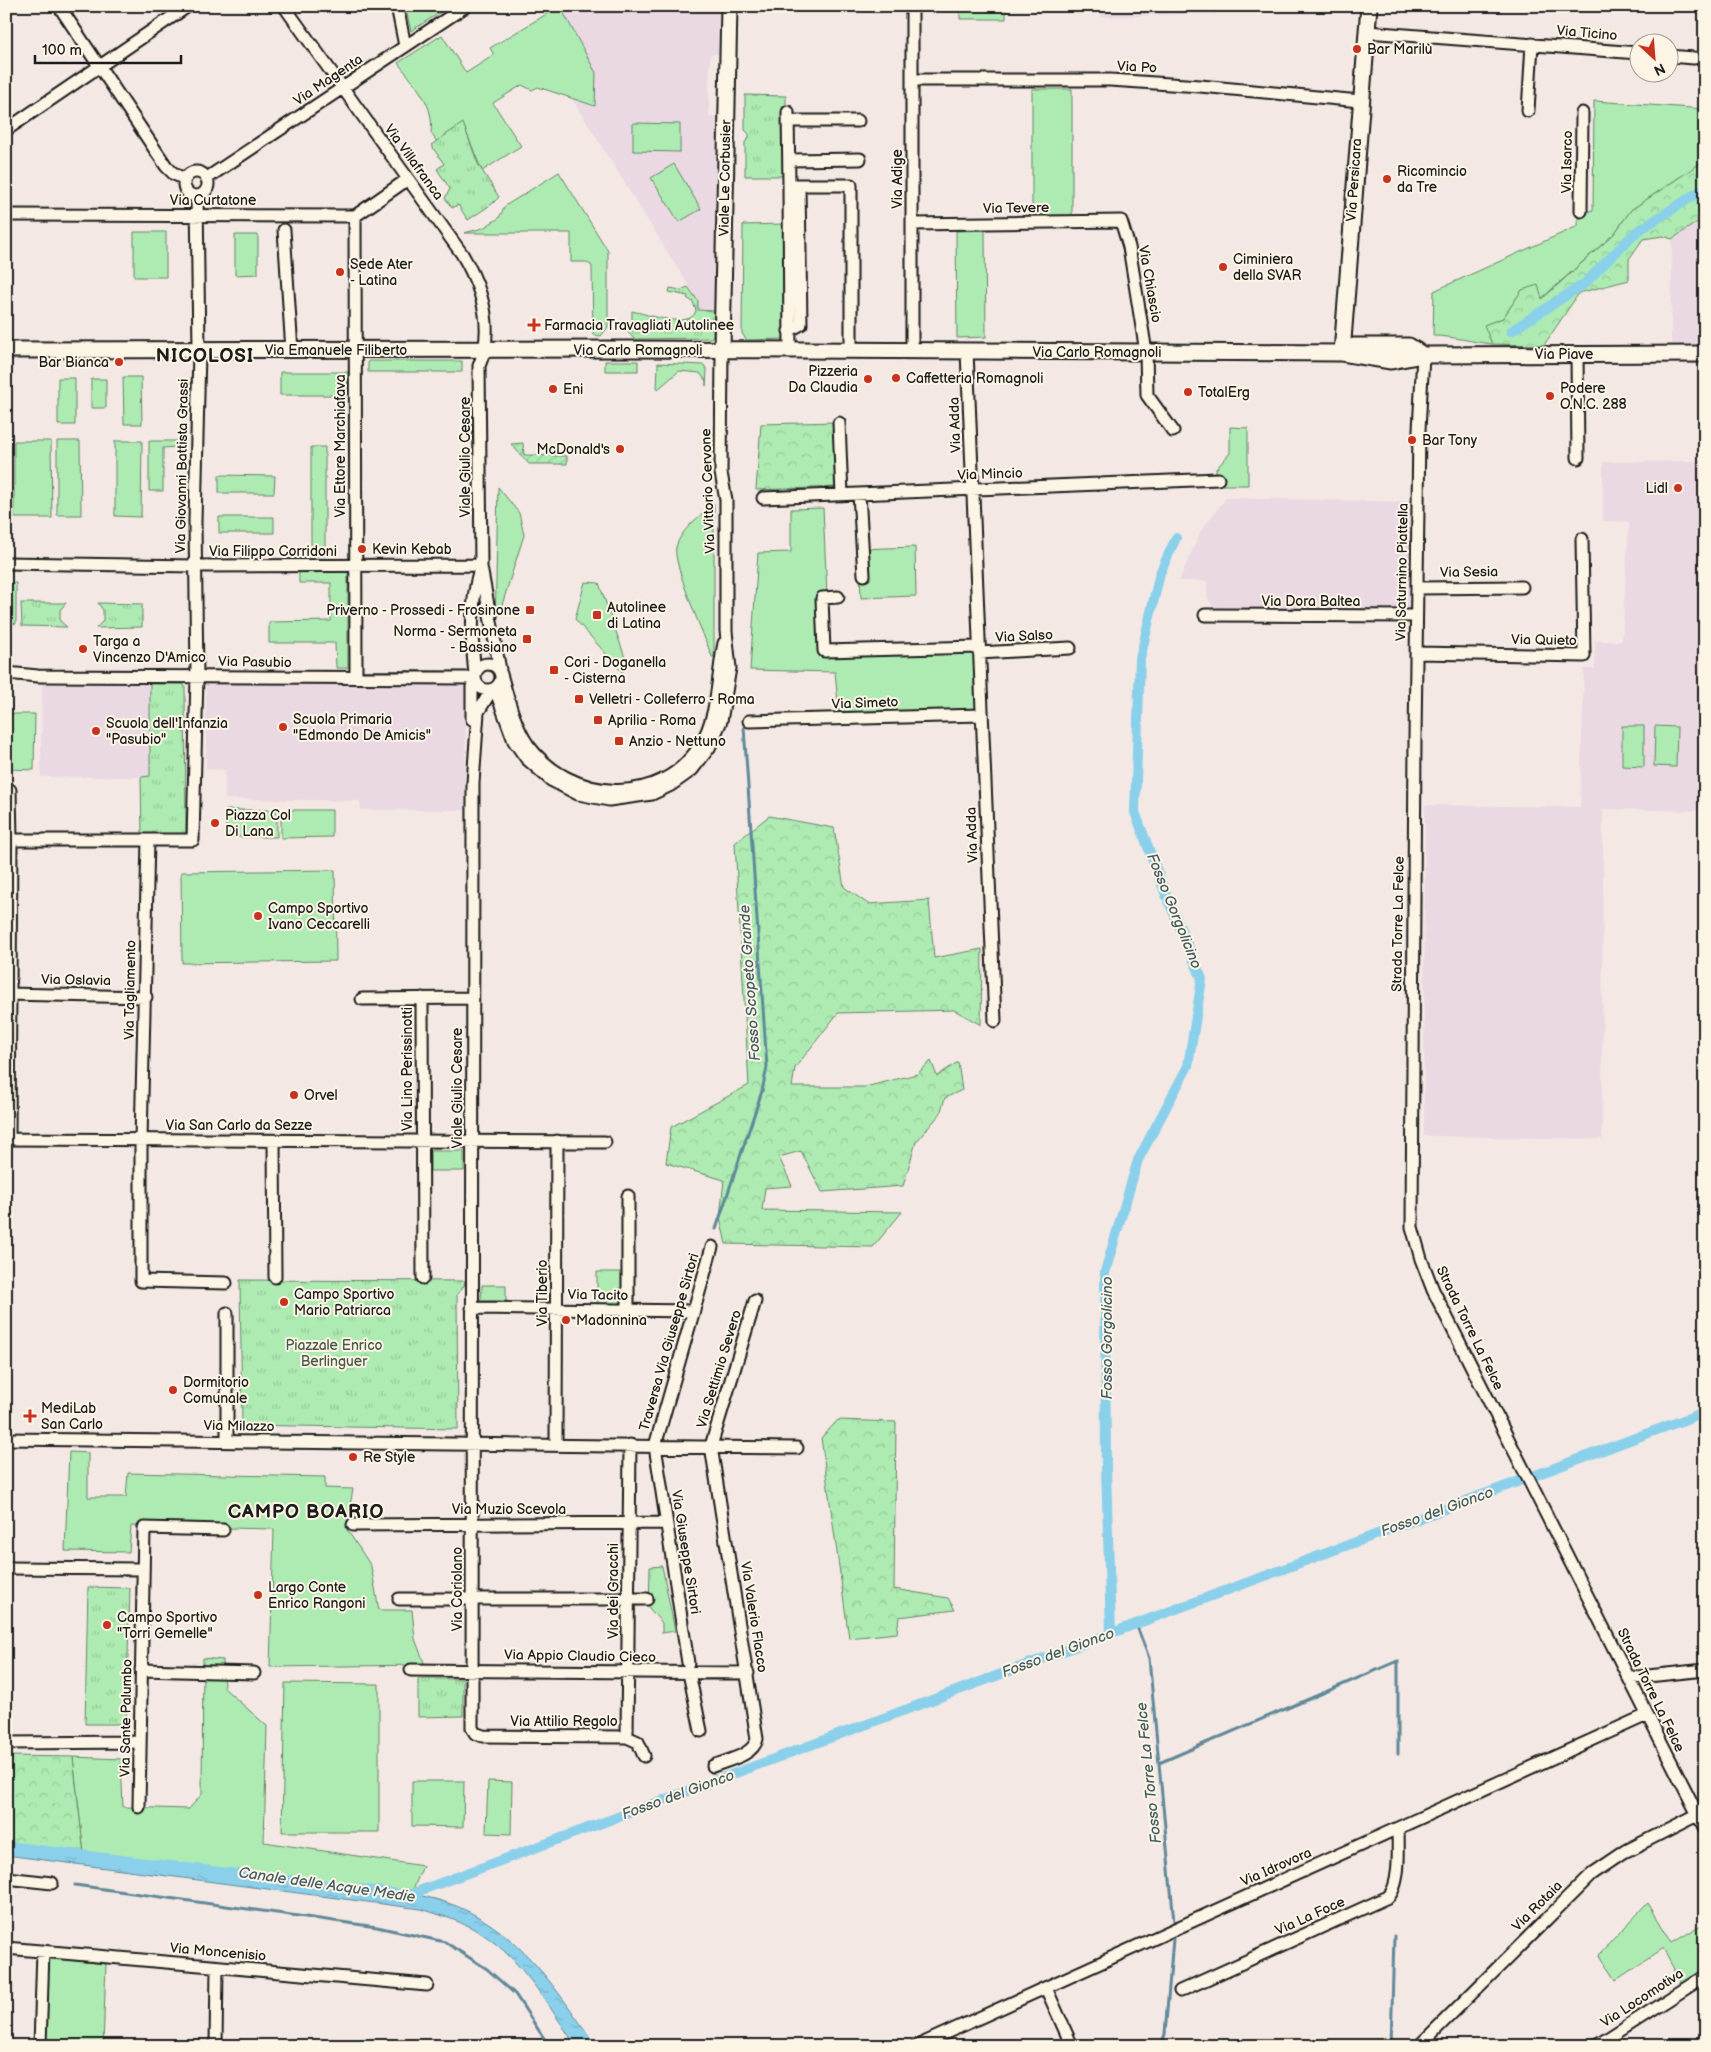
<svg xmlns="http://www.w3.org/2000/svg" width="1711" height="2052" viewBox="0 0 1711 2052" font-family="'Balsamiq Sans',sans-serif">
<defs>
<pattern id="forest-crowns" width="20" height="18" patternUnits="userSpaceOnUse" patternTransform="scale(1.25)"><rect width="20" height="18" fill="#adebb2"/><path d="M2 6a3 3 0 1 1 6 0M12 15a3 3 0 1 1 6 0" fill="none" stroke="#94c998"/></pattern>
<pattern id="park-tufts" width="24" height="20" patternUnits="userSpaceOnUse" patternTransform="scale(1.25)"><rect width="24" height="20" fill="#adebb2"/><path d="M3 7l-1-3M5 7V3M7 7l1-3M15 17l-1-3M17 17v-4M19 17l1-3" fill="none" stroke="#94c998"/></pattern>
<pattern id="garden-furrows" width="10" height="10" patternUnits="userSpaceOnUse" patternTransform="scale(1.25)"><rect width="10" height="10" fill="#adebb2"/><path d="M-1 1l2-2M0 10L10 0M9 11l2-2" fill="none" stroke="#94c998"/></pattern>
<pattern id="water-ripples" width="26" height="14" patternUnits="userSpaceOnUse" patternTransform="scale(1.25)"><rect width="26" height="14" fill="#8ad0eb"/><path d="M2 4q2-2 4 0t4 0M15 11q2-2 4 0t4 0" fill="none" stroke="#76b2c9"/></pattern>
</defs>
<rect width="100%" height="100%" fill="#f4e8e4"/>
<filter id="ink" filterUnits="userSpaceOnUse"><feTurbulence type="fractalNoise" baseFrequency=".02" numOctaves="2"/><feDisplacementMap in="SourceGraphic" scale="10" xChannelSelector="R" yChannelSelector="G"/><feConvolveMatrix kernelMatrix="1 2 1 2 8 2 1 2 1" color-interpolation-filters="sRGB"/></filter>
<g filter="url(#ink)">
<path fill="#ead8e2" d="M560,6h160l-1,48h-9l-1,31v32l7,1 -2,193 -16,-1v-9l-127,-204 24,8z
M1101,6h117l-3,9 -7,-2 -107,4z
M1705,217v149l-34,-3 1,-124z
M1705,461v350l-102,-2 -1,330 -178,-3 1,-331 155,2 4,-138h11v-28h27l7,-119 -26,-1v-59z
M1226,498l187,4 -2,121 -190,-3 -14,-23v-16h-28l22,-50z
M42,684h108v93h-109z
M206,684l260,1 -1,125h-104l-1,-9 -135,-2v-29l-19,-1z"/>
<path fill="#adebb2" stroke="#648467" d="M405,6h45l-39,25z
M560,6l36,67 -1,33 -57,-19 -6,3 -10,-5 -29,18 28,43 -39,25 -19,-47 -26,18 -6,-9c4,-29 -16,-48 -33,-70l44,-28 24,38 28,-18 -4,-7z
M960,6h46v13h-46z
M1032,89h40v129h-40z
M1594,101l111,8v51l-74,50 -17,24 -73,65 -19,-9 -19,28 -18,7 7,19c-20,-2 -40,-8 -59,-8l1,-45 144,-65v-12l15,-4z
M633,123l47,1v28l-47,-1z
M674,164l27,45 -22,13 -28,-44z
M559,172l49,79v76l-7,9 -8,-1 -1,-69 -6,-4h-15v-29h-107l19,-5 16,-10 6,-12z
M784,224l1,115 -39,1 -4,-7 1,-108z
M985,230l1,107 -29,1 -1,-107z
M134,232h32v45h-32z
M235,235h23v39l-23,1z
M368,361h94v11h-94z
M605,361h33v10h-33z
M658,363l46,2 3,5 -1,16v-5l-6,-8 -21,-2 -22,19z
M280,372h68v23h-68z
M123,377h18l1,47h-18z
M58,378h17v47h-17z
M91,379h15v29h-15z
M1230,427l18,1v57h-32v-16l14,-16z
M14,441h37l1,77h-38z
M57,441h23l1,74h-24z
M115,441h27l-1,76 -26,-1z
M149,441h29v6l-15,1v43h-14z
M311,447h14v109h-14z
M219,475l56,1 -1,17h-55z
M498,487l21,26 5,22 -29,92z
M714,504v153h-2c-7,-20 -40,-93 -36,-110 5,-18 24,-31 38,-43z
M823,508l4,87 -9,2 3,59 156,-6 2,59 -140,3 -4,-40 -85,-2 8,-117 33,-1v-43z
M219,517h55v16h-55z
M915,547l1,49 -55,2 -2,-49z
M299,572h49v96h-12l-1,-25h-66v-21l62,-1v-38h-32z
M585,582l14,1 29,83 -6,6 -47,-53z
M6,583h10v41l-10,-3z
M6,714h29l-1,56 -28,-1z
M1622,726h22v41l-22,-1z
M1655,726l22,1 -1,40 -22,-1z
M226,810h51v27h-51z
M281,810h51v27l-51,1z
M335,870l1,91 -154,2 -1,-91z
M430,1151h34v20h-34z
M597,1272h27v35l-27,-1z
M482,1285h24v16h-25z
M69,1452l19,1v44h38l2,-24 197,4v11l28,1 -7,39 25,38 8,44h33l3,29 10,26 -155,2 4,-138 -143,-3 -2,26 -64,-1z
M662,1566l13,65 -13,2v-10l-13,-15 1,-41z
M203,1658l20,2 1,28 43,38 -3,116 159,24 -12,28 -327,-39 -11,-98 48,2 2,48 66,2 13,-15z
M285,1683l94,1v148h-97z
M412,1781h52l-1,46 -51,-1z
M488,1781l24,1 -1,52 -25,-1z
M1648,1903l24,40 33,-20v47l-23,14 -19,-35 -47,31 -17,-26z
M49,1958l57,6 -3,82h-57z"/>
<path fill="url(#forest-crowns)" stroke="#648467" d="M1705,160v57l-33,22 -9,-3 -20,3 -14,20v21l-50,13 -35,52 -52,-1 -8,-19 19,-7 19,-28 16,-5 4,14 72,-65 17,-24z
M835,422l2,65 -81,3 5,-66z
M769,816l65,12 10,59 24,17 61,-4 5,58 48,-9 -1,76 -27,-15 -116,3 -43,55 -3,19h73l52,-13 14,-13 6,15 21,-14 4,28 -17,8 -5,16 -24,28 -13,44 -81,6 -21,-41 -22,6 13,29 -27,2 -3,22 140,2 -29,35 -147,-3 -6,-27 4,-37 -58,-17 5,-36 78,-42 -14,-242z
M838,1420l58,2 -2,167 54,9 7,12 -56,7 -2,16 -48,5 -28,-200z
M6,1756l67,1 11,98 -78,-9z"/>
<path fill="url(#park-tufts)" stroke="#648467" d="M745,95l41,1 -1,80h-40v-34l4,-4v-4l-4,-4z
M463,123l15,41 21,33 -7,7 -24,16 -10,-15 -6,3 -7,-10 5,-9 -13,-20 7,-5 -13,-19z
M688,287l10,14v9l16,1 -1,24 -2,3 -77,1 -6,-7 4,-3v-18c16,3 57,19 64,0l-3,-9 -6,-4 1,-2 -19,-4 1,-4 11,2z
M21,603h45l-6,7v11l7,6 -45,-1z
M98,603l44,1v23l-46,1 7,-7v-11z
M150,684h32l3,2 1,148h-44l-1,-57 9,-1z
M240,1280l225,1 -1,5 -7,8 1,135 -216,-4z
M88,1587l42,1 -4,136h-41z
M418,1679h45v37l-45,1z"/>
<path fill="url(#garden-furrows)" stroke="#648467" d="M523,443l1,12 43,1v8h-38l-18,-20z"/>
<path fill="url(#water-ripples)" stroke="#5e8898" d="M6,1846l352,44c23,2 46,2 69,7 82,18 124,84 169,149h-20c-29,-42 -58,-94 -104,-118 -16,-8 -34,-14 -51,-19l-415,-54z"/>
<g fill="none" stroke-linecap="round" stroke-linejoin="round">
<path stroke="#5e8898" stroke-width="3" d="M716,1229l46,-138 5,-24 -23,-340
M1136,1624l13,34 25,264
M1159,1763l239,-102v93
M75,1885l302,42 68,15 42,27 28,25 34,52
M1161,2046l4,-12 8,-95
M1391,2046l3,-110"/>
<path stroke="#8ad0eb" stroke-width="10" d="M1511,331l73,-47 51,-51 70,-45
M1111,1634l-5,-166 -1,-196 33,-112 50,-94 14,-87 -36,-84 -31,-83 5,-153 20,-86 16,-35
M6,1846l411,50
M411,1894l1294,-482"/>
<g stroke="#1c1c1c" stroke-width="15">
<path id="street" d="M59,6l107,160 8,8 11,5
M284,6l178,248c20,34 33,74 17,112l2,199c-11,34 -10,74 -6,109
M397,6l8,40
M1367,32l271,21
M1668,56l26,2
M912,80h198l90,6 160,15
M1528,111l4,-67
M788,112l1,73
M788,121h70
M6,130l182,-124
M789,160l71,-1
M184 184a12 12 0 1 1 24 0a12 12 0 1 1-24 0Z
M207,178l259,-172
M1581,211l1,-98
M6,215l349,1 53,-37
M355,216l1,461
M912,224l209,-3 8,26 17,105 1,43 26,36
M284,230l8,121
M789,331l12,-7 -2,-139
M790,350l-1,-165h62v166
M912,351v-345
M967,351l28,670
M1577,354l1,104
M1423,355l-4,75 -4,308 -3,489 9,32 12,31 272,539
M839,423l3,72
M859,494l5,81
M763,498l455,-19
M6,563l189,3 286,-1
M481,567l19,103
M1417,588l105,-1
M838,597l-16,1 2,53 155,-4
M1205,615l211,1
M979,653l91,-5
M1416,653l168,3 -2,-117
M475 677a13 13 0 1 1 26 0a13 13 0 1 1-26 0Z
M6,673l32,3 436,2
M501,674c7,24 13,51 27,71 42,57 133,64 172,0 19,-30 17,-68 24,-102
M495,689l19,52 12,17 25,22 27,14 31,6 43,-6 19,-9 21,-15 17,-22 12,-27 9,-53 -4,-37v-131l-5,-27 1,-123
M491,691l-13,21 -5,71 -1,945 3,5 8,3 144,1 11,5 6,14
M472,719v-32l3,-6
M749,721l233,-6
M6,790h4l1,50h182l4,-164 -2,-154 4,-171 -2,-155
M148,840l-7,300v141l85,2
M6,994l140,3
M422,998l1,280
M362,999l110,-1
M6,1139l599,3
M9,1139l2,-299
M274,1141l1,136
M472,1308l222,3
M628,1310v-114
M227,1313v128
M6,1439l791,9
M556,1444l1,-303
M353,1525l313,-2
M6,1568l137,1
M399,1599h248
M688,1663l-33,-217 57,-199
M141,1670l113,3
M411,1670l337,3
M689,1673l12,58
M1629,1678l76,-8
M627,1737l3,-292
M6,1743l134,-1
M713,1766c14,-6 40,-10 44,-27l-46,-293 44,-145
M139,1807l5,-279 79,2
M6,1878l46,5
M6,1948l421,37
M1046,1988l26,58
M1180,1991l208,-94c13,-12 10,-51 10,-69
M40,2046l3,-95
M216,2046l1,-79
M917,2046l730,-331
M1419,2046l173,-172 34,-23 71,-36
M1596,2046l109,-70"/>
</g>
<g stroke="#1c1c1c" stroke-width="19">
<path id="secondary" d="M6,350l626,-1 710,4 49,8 32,-6 282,-1
M722,350l7,-344
M1343,352l11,-6h55l14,9
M1342,353l27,-347"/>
</g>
<use href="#street" stroke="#fcf5e5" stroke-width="11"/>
<use href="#secondary" stroke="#fcf5e5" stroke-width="15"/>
</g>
</g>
<g fill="#c8321e" stroke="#fcf5e5" stroke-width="2">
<circle cx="1357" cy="49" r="5"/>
<circle cx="1387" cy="179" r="5"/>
<circle cx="1223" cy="267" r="5"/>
<circle cx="340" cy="272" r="5"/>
<path d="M531.5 317.5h5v5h5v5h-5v5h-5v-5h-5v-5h5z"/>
<circle cx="119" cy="362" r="5"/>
<circle cx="896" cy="378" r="5"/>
<circle cx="868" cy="379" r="5"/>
<circle cx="553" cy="389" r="5"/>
<circle cx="1188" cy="392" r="5"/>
<circle cx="1550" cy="396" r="5"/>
<circle cx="1412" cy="440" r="5"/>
<circle cx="620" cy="449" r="5"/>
<circle cx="1678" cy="488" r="5"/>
<circle cx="362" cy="549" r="5"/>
<rect x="525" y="605" width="10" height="10" rx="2.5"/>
<rect x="592" y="610" width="10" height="10" rx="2.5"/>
<rect x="522" y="634" width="10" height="10" rx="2.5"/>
<circle cx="83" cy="649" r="5"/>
<rect x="549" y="665" width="10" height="10" rx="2.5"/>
<rect x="574" y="694" width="10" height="10" rx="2.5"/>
<rect x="593" y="715" width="10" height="10" rx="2.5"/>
<circle cx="283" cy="727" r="5"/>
<circle cx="96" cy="731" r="5"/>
<rect x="614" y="736" width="10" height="10" rx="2.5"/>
<circle cx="215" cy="823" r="5"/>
<circle cx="258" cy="916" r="5"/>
<circle cx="294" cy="1095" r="5"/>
<circle cx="284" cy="1302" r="5"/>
<circle cx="566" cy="1320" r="5"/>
<circle cx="173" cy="1390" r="5"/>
<path d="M27.5 1408.5h5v5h5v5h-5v5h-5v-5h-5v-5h5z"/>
<circle cx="353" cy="1457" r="5"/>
<circle cx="258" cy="1595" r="5"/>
<circle cx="107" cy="1625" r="5"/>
</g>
<g text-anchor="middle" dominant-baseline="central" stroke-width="4" stroke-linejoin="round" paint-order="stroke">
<g font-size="14" fill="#1c1c1c" stroke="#fcf5e5">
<text transform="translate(1587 33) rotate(5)">Via Ticino</text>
<text transform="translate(1137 67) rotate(3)">Via Po</text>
<text transform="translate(328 80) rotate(-34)">Via Magenta</text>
<text transform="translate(414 162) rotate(54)">Via Villafranca</text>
<text transform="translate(1567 162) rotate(-89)">Via Isarco</text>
<text transform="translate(725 178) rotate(-89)">Viale Le Corbusier</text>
<text transform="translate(897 179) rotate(-90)">Via Adige</text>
<text transform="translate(1354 180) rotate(-86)">Via Persicara</text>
<text x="213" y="200">Via Curtatone</text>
<text transform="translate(1016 208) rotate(-1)">Via Tevere</text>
<text transform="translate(1150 284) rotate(80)">Via Chiascio</text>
<text x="336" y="350">Via Emanuele Filiberto</text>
<text x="638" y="350">Via Carlo Romagnoli</text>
<text x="1097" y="352">Via Carlo Romagnoli</text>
<text x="1564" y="354">Via Piave</text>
<text transform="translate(955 425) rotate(-92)">Via Adda</text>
<text transform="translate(340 446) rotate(-90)">Via Ettore Marchiafava</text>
<text transform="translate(465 457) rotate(-90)">Viale Giulio Cesare</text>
<text transform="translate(182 466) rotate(-89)">Via Giovanni Battista Grassi</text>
<text transform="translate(990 474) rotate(-2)">Via Mincio</text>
<text transform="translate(708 491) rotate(-92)">Via Vittorio Cervone</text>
<text x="273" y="551">Via Filippo Corridoni</text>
<text transform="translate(1402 572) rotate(-89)">Via Saturnino Piattella</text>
<text transform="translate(1469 572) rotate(-1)">Via Sesia</text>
<text x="1311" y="601">Via Dora Baltea</text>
<text transform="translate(1024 636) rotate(-3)">Via Salso</text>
<text transform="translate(1544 640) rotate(1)">Via Quieto</text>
<text transform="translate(255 662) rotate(1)">Via Pasubio</text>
<text transform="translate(865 703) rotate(-2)">Via Simeto</text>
<text transform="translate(972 835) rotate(-92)">Via Adda</text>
<text transform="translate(1398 924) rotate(-89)">Strada Torre La Felce</text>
<text transform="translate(76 980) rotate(1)">Via Oslavia</text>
<text transform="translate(130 990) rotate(-89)">Via Tagliamento</text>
<text transform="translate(407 1069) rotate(-90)">Via Lino Perissinotti</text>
<text transform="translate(457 1088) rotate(-90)">Viale Giulio Cesare</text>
<text x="239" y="1125">Via San Carlo da Sezze</text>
<text transform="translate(542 1293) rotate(-90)">Via Tiberio</text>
<text transform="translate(598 1295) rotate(1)">Via Tacito</text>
<text transform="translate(1470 1328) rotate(64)">Strada Torre La Felce</text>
<text transform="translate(669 1342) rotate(-74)">Traversa Via Giuseppe Sirtori</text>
<text transform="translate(719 1369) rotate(-73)">Via Settimio Severo</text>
<text transform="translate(239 1426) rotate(1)">Via Milazzo</text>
<text x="509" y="1509">Via Muzio Scevola</text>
<text transform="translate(686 1552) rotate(81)">Via Giuseppe Sirtori</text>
<text transform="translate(457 1589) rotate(-90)">Via Coriolano</text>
<text transform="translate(613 1591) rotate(-90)">Via dei Gracchi</text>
<text transform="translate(754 1617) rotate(81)">Via Valerio Flacco</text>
<text transform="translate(580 1656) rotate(1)">Via Appio Claudio Cieco</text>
<text transform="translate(1651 1690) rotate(64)">Strada Torre La Felce</text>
<text transform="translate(126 1718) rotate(-89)">Via Sante Palumbo</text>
<text x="564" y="1721">Via Attilio Regolo</text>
<text transform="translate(1276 1867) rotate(-24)">Via Idrovora</text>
<text transform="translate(1537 1906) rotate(-45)">Via Rotaia</text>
<text transform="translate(1310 1916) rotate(-24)">Via La Foce</text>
<text transform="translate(218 1952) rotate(5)">Via Moncenisio</text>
<text transform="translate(1642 1998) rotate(-33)">Via Locomotiva</text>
</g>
<g font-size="14" fill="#1c1c1c" stroke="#fcf5e5" text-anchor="start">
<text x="1367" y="49">Bar Marilù</text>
<text x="1397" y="171">Ricomincio<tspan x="1397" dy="16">da Tre</tspan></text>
<text x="1233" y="259">Ciminiera<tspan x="1233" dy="16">della SVAR</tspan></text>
<text x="350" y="264">Sede Ater<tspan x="350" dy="16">- Latina</tspan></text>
<text x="544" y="325">Farmacia Travagliati Autolinee</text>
<text x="109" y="362" text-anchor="end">Bar Bianca</text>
<text x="858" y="371" text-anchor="end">Pizzeria<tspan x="858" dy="16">Da Claudia</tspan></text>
<text x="906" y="378">Caffetteria Romagnoli</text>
<text x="1560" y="388">Podere<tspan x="1560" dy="16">O.N.C. 288</tspan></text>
<text x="563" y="389">Eni</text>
<text x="1198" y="392">TotalErg</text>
<text x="1422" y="440">Bar Tony</text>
<text x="610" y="449" text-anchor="end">McDonald's</text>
<text x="1668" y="488" text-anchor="end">Lidl</text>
<text x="372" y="549">Kevin Kebab</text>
<text x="607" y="607">Autolinee<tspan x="607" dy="16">di Latina</tspan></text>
<text x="520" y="610" text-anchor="end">Priverno - Prossedi - Frosinone</text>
<text x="517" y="631" text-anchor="end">Norma - Sermoneta<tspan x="517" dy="16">- Bassiano</tspan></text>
<text x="93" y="641">Targa a<tspan x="93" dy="16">Vincenzo D'Amico</tspan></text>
<text x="564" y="662">Cori - Doganella<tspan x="564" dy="16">- Cisterna</tspan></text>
<text x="589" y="699">Velletri - Colleferro - Roma</text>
<text x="293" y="719">Scuola Primaria<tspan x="293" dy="16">"Edmondo De Amicis"</tspan></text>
<text x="608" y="720">Aprilia - Roma</text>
<text x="106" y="723">Scuola dell'Infanzia<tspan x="106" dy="16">"Pasubio"</tspan></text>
<text x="629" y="741">Anzio - Nettuno</text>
<text x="225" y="815">Piazza Col<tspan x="225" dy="16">Di Lana</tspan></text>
<text x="268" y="908">Campo Sportivo<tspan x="268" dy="16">Ivano Ceccarelli</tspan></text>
<text x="304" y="1095">Orvel</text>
<text x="294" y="1294">Campo Sportivo<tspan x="294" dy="16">Mario Patriarca</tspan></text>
<text x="576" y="1320">Madonnina</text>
<text x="183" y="1382">Dormitorio<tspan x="183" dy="16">Comunale</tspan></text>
<text x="41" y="1408">MediLab<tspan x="41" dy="16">San Carlo</tspan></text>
<text x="363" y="1457">Re Style</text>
<text x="268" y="1587">Largo Conte<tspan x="268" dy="16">Enrico Rangoni</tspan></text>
<text x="117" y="1617">Campo Sportivo<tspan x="117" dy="16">"Torri Gemelle"</tspan></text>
</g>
<g font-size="14" fill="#485a49" stroke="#fcf5e5">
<text x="334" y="1345">Piazzale Enrico<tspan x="334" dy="16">Berlinguer</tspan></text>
</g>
<g font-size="15" font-style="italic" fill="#425b64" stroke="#fcf5e5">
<text transform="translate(1174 911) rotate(68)">Fosso Gorgolicino</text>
<text transform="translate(750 983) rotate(-94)">Fosso Scopeto Grande</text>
<text transform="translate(1107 1338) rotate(-90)">Fosso Gorgolicino</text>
<text transform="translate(1437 1512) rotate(-20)">Fosso del Gionco</text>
<text transform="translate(1058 1653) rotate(-20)">Fosso del Gionco</text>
<text transform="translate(1149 1773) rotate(-96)">Fosso Torre La Felce</text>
<text transform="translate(678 1795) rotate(-20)">Fosso del Gionco</text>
<text transform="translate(327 1885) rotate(8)">Canale delle Acque Medie</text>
</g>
<g font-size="19" font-weight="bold" letter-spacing="1" fill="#1c1c1c" stroke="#fcf5e5">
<text x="205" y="356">NICOLOSI</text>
<text x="306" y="1512">CAMPO BOARIO</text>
</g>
</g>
<rect width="1711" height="2052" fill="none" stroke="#fcf5e5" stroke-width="25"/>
<rect x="12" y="12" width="1686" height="2027" fill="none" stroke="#1c1c1c" stroke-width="2" filter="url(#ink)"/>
<g transform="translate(1654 58) rotate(154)"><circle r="24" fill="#fcf5e5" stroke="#a29e95"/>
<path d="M0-4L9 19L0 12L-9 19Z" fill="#c8321e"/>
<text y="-8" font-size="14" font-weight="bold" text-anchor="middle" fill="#1c1c1c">N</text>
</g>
<path d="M35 55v8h146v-8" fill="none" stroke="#1c1c1c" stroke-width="2.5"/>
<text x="42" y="55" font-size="15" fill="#1c1c1c" stroke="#fcf5e5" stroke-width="4" paint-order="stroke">100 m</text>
</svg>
